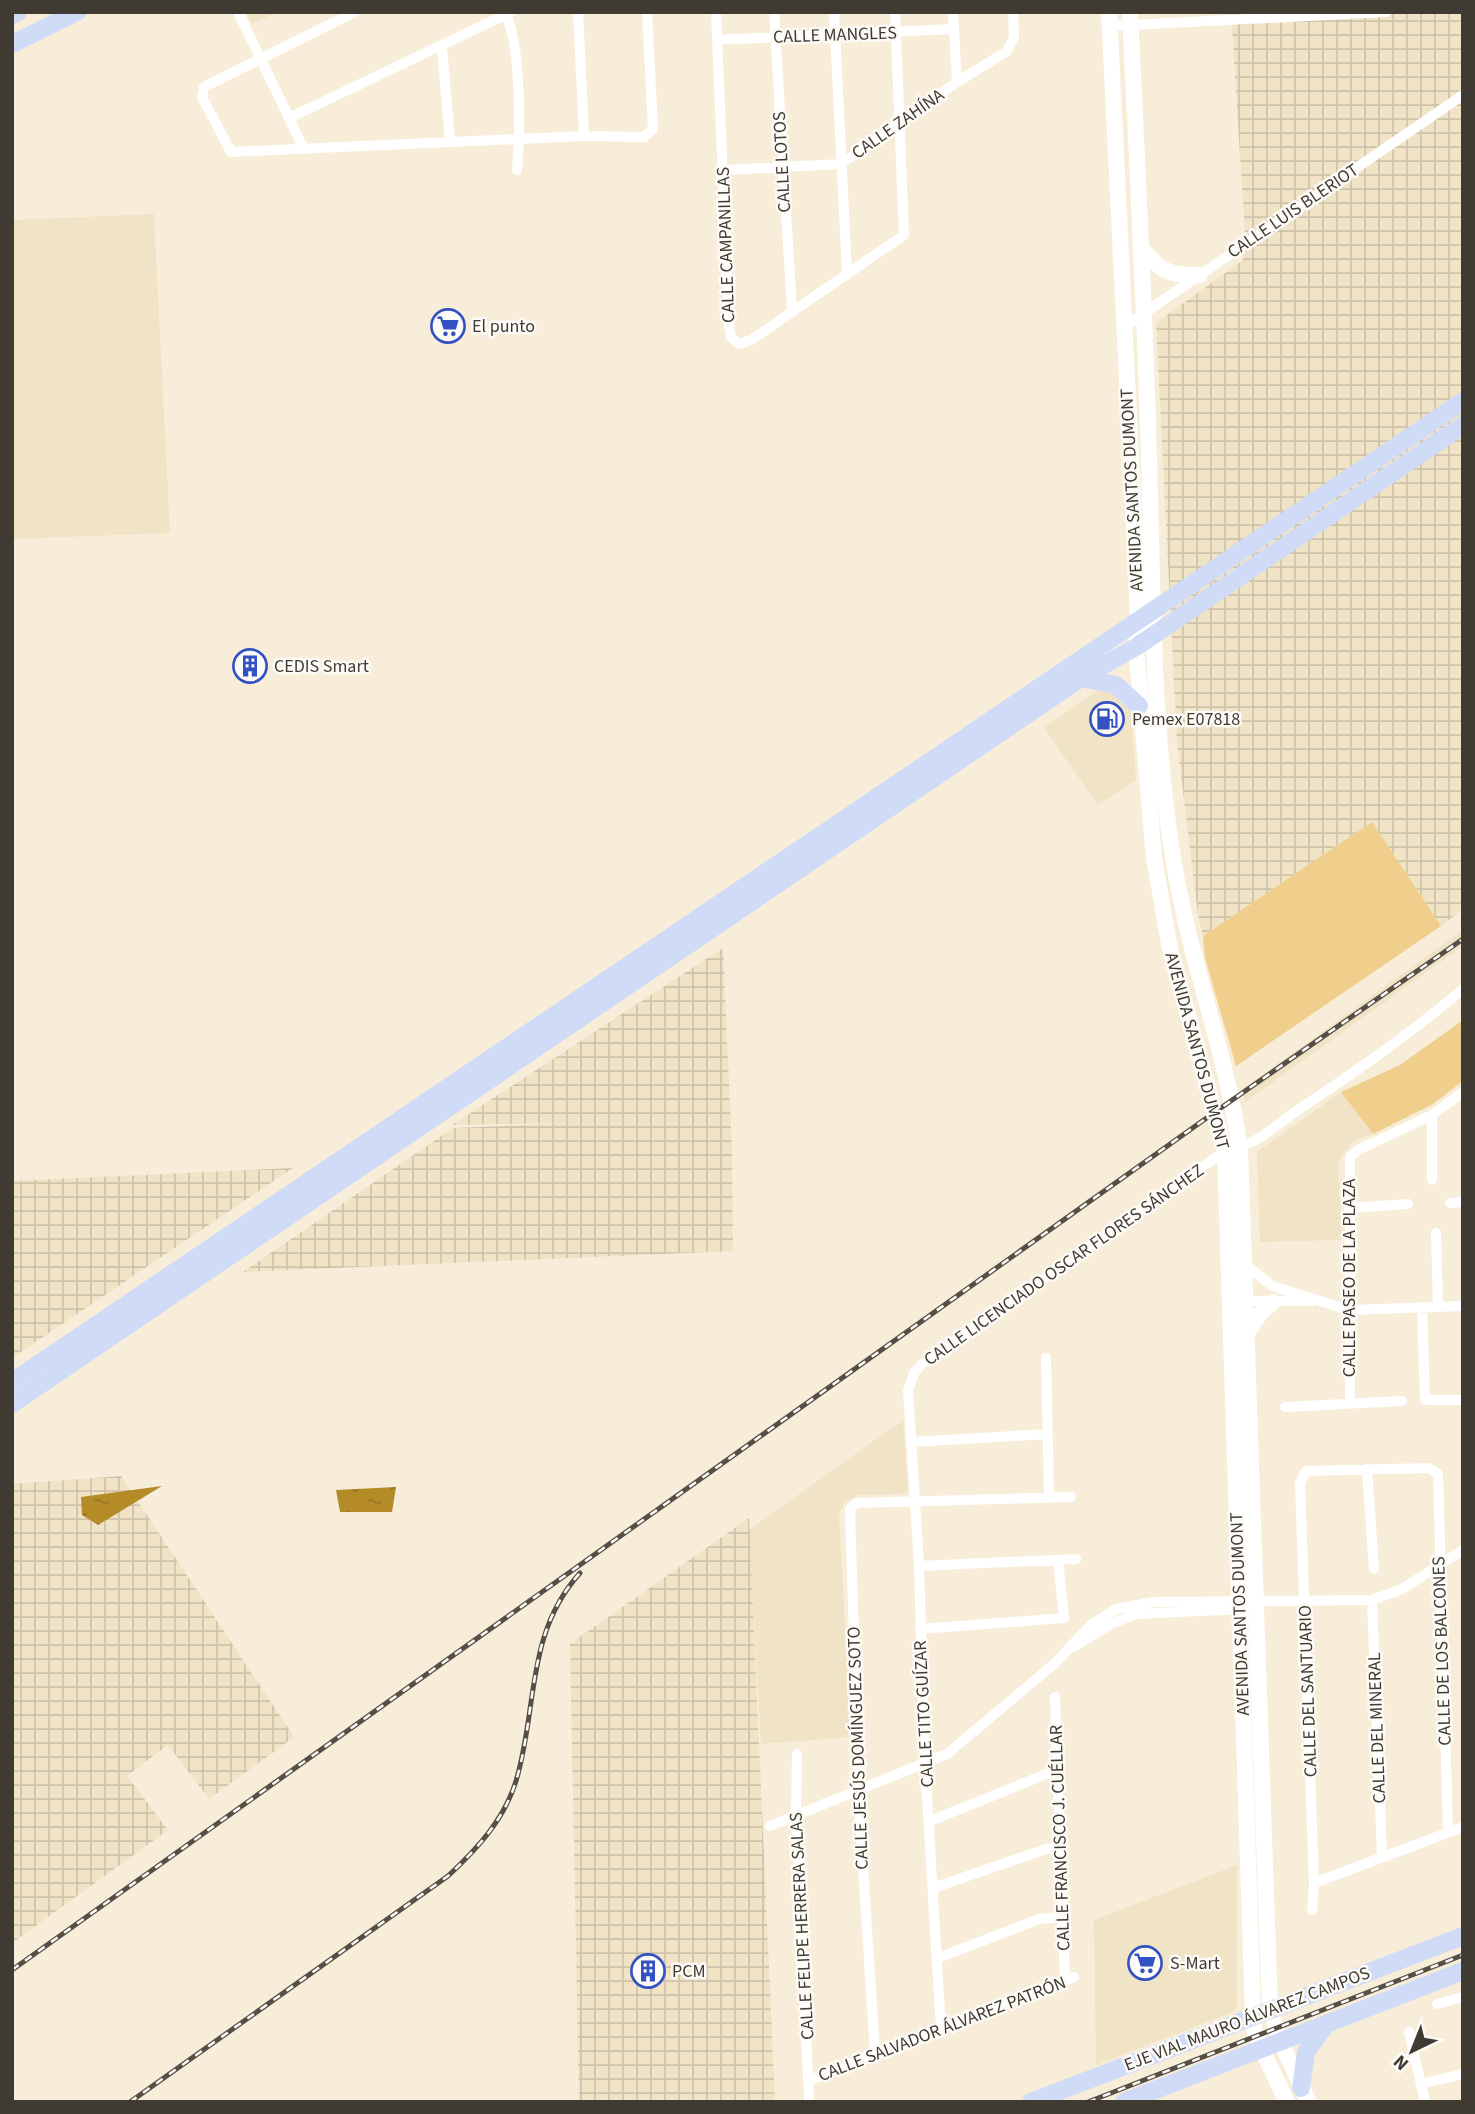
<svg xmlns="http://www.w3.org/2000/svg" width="1475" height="2114" viewBox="0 0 1475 2114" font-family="'Source Sans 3',sans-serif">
<defs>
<pattern id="industrial-grid" width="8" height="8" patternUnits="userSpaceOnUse" patternTransform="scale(1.75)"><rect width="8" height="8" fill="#f0e3c6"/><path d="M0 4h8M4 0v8" fill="none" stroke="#cfc4ab"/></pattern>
<pattern id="water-ripples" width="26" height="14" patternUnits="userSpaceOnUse" patternTransform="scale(1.75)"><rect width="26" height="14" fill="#b48b27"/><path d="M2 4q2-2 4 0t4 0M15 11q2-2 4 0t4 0" fill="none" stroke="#947322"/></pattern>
</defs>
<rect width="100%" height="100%" fill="#f8edd8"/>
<path fill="#f0e3c6" d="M246,12h31l-25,12z
M154,214l16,319 -158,6v-319z
M1106,685l25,20 5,75 -38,25 -54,-77z
M1463,930v16l-218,156 -2,-13z
M1341,1092l32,42 -21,8 -14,20 4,78 -82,2 -3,-90z
M903,1420l5,71 -6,3 -44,1 -14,8 -5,12 12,222 -90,7 -12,-214z
M1237,1865v142l-4,5 -137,53 -2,-145z"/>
<path fill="url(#industrial-grid)" d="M1231,12h232v897l-22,17 -69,-104 -169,114 -5,-22 -21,-172 -21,-419 87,-63 2,-27z
M723,948l9,200 1,103 -490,21 210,-144 120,-5 -121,2z
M293,1168l-281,190v-177z
M121,1476l173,261 -85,62 -41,-54 -41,31 41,54 -156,113v-459z
M749,1518l26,584h-196l-9,-458z"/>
<path fill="#f0ce8b" d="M1372,822l69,104 -205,140 -31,-108 -2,-22z
M1463,1020v61l-30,23 -60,30 -32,-42 59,-27z"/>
<path fill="url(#water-ripples)" d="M162,1486l-64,39 -16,-10 -1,-18z
M396,1487l-4,25h-52l-4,-22z"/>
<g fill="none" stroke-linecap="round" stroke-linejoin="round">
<path stroke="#fff" stroke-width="10" d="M238,12l66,137
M355,12l-151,75 -2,10 29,55 353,-16 60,1 9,-8 -6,-117
M504,12c18,29 16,122 13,158
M578,12l6,124
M716,12l13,315 2,10 8,7 12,-4 153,-105 -9,-223
M774,12l18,299
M834,12l13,261
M953,12l4,70
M1110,26l276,-14
M717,40l236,-11
M442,47l8,94
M289,118l222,-106
M722,170l119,-6 116,-82 49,-30 8,-14 -1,-26
M1124,327l339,-232
M1432,1115v65
M1450,1203l13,-1
M1349,1208l59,-4
M1436,1233l2,74
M1244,1263l28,23 77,24 114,-4
M1241,1301h71
M1422,1308l3,92h38
M1046,1358l3,139
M1350,1404v-247l8,-7 74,-35 31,-23
M1285,1407l117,-6
M912,1442l136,-8
M1367,1469l7,100
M1058,1560l6,58
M919,1566l157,-7
M1372,1600l10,256
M920,1629l144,-11
M1073,1647l40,-24 23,-9 108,-5
M1055,1697l10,283
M797,1754l-1,60 13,284
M930,1821l129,-52
M770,1826l177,-72 107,-90 38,-40 24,-15 37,-7 219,-2 30,-11 61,-39
M1314,1883l149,-56
M933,1888l113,-39 14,-2
M1312,1910l2,-27 -14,-400 6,-12 123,-3 9,6 10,358
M938,1958l101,-39 22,-2
M1437,2004l26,-7
M941,2029l-16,-265 -6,-198 -11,-175 6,-18 9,-10 302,-212c31,-5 48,-24 73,-41 57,-38 112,-76 165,-121
M1409,2032l16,70
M875,2054l-16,-251 -9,-294 6,-6 215,-6
M810,2080l264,-103
M1421,2084l42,-10"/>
<path stroke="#fff" stroke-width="16" d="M1109,12l25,508 4,102 -2,25 18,211 16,91 55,202 28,865 2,19 32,67
M1130,12c7,150 15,299 19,449 4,131 3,266 24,396 15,99 53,193 67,292l30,860 11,34 28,59
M1140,246c20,25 28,30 60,29
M1246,1335l13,-20 14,-13"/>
<path stroke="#d0dcf7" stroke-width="18" d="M12,15l6,-3
M12,44l65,-32
M1081,678l35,7 23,21
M12,1382l1451,-981
M12,1404l1069,-726 55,-31 327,-222
M1301,2088l5,-36 20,-27
M1031,2102l432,-166
M1124,2102l339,-131"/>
<g stroke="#554f46" stroke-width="5">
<path id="rail" d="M12,1970l1203,-858 248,-173
M130,2102l318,-226c29,-27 56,-56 68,-95 22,-73 9,-147 64,-208
M1088,2102l375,-147"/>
</g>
<use href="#rail" stroke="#fdfbf7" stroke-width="2.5" stroke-dasharray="8" stroke-linecap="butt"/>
</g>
<defs>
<g id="supermarket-ring" transform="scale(1.75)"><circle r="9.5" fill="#fdfbf7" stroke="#3251c2" stroke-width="1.5"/><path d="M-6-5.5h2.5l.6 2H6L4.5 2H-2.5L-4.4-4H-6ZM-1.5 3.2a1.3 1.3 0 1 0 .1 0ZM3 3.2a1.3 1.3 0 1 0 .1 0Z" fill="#3251c2"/></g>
<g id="building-ring" transform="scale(1.75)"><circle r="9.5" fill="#fdfbf7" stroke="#3251c2" stroke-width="1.5"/><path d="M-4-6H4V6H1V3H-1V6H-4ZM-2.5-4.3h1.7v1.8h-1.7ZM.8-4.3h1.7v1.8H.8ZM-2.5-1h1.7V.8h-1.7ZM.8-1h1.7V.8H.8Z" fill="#3251c2"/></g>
<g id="fuel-ring" transform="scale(1.75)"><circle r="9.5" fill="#fdfbf7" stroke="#3251c2" stroke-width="1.5"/><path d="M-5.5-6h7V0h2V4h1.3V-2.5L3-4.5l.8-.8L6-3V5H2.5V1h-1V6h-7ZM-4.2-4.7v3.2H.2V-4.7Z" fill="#3251c2"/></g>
</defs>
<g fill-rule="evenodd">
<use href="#supermarket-ring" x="448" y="326"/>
<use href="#building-ring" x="250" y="666"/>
<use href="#fuel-ring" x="1107" y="719"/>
<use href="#supermarket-ring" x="1145" y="1963"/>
<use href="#building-ring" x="648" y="1971"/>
</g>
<g text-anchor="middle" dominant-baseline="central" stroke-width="5" stroke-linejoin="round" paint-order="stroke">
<g font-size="18" fill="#3f3a32" stroke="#fdfbf7">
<text transform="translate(835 35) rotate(-2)">CALLE MANGLES</text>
<text transform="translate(898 124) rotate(-35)">CALLE ZAHÍNA</text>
<text transform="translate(782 162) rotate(-93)">CALLE LOTOS</text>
<text transform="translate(1293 211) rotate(-34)">CALLE LUIS BLERIOT</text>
<text transform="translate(726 245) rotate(-92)">CALLE CAMPANILLAS</text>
<text transform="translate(1132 490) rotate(-93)">AVENIDA SANTOS DUMONT</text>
<text transform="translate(1197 1051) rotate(75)">AVENIDA SANTOS DUMONT</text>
<text transform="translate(1064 1265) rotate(-35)">CALLE LICENCIADO OSCAR FLORES SÁNCHEZ</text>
<text transform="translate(1349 1278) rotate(-90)">CALLE PASEO DE LA PLAZA</text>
<text transform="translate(1240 1614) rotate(-92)">AVENIDA SANTOS DUMONT</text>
<text transform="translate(1442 1651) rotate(-92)">CALLE DE LOS BALCONES</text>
<text transform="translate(1308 1691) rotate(-92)">CALLE DEL SANTUARIO</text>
<text transform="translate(924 1714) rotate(-93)">CALLE TITO GUÍZAR</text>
<text transform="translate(1377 1728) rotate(-92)">CALLE DEL MINERAL</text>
<text transform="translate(858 1748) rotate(-92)">CALLE JESÚS DOMÍNGUEZ SOTO</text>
<text transform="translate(1060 1838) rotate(-92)">CALLE FRANCISCO J. CUÉLLAR</text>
<text transform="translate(802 1926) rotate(-93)">CALLE FELIPE HERRERA SALAS</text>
<text transform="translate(1247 2019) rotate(-21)">EJE VIAL MAURO ÁLVAREZ CAMPOS</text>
<text transform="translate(942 2029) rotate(-21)">CALLE SALVADOR ÁLVAREZ PATRÓN</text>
</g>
<g font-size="18" fill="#3f3a32" stroke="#fdfbf7" text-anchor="start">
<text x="472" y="326">El punto</text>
<text x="274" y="666">CEDIS Smart</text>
<text x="1132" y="719">Pemex E07818</text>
<text x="1170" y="1963">S-Mart</text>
<text x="672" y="1971">PCM</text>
</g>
</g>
<rect width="1475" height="2114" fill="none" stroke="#3f3a32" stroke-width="28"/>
<g transform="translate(1412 2051) rotate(223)" stroke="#fdfbf7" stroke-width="5" paint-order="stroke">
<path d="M0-5L12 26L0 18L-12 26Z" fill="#3f3a32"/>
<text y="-10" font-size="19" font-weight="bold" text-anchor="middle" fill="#3f3a32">N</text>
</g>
</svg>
